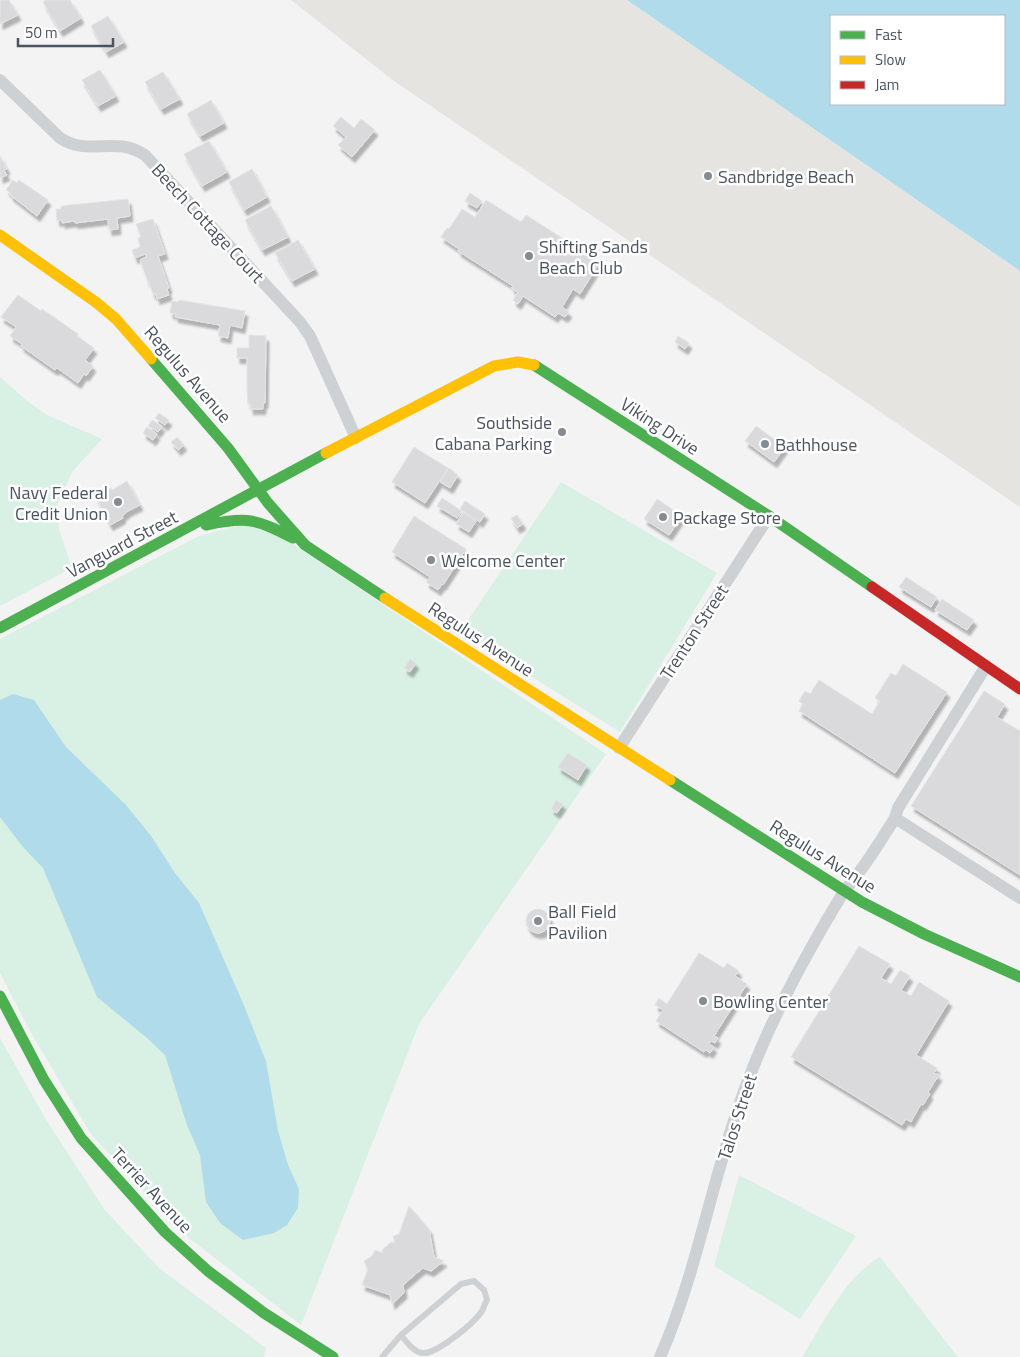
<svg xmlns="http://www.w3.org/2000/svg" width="1020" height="1357" viewBox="0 0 1020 1357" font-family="'Titillium Web',sans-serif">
<defs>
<filter id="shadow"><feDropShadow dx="3" dy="5.5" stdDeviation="1" flood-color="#0004"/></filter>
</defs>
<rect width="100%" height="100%" fill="#f3f3f3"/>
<path fill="#d9f0e4" d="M0,377l26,23 21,15 55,24 -30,33 -15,34 2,23 13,39 -72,38z
M561,482l156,91 -97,159 -160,-100z
M246,524l35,12 325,218 -187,270 -118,301 -122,-95 -88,-96 -60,-101 -31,-60v-334l199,-103z
M0,1038l45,80 59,91 55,59 107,80 -2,9h-264z
M739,1175l117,61 -56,83 -86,-53z
M880,1257l78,100h-156c23,-36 41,-78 78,-100z"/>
<path fill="#e5e4e0" d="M291,0h336l393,271v236l-626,-426z"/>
<path fill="#b0dbeb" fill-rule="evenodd" d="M627,0h393v271zM1004,16v88h-173v-88z
M13,694l21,6 32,47 60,58 25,31 24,37 24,30 44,100 23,58 12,70 10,34 11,24 -1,19 -11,17 -13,8 -31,7 -23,-17 -14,-21 -6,-47 -13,-30 -22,-70 -18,-17 -50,-41 -54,-129 -21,-22 -22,-29v-117z"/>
<path fill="#dadadc" stroke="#e4e4e5" filter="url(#shadow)" d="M0,0h9l9,15 -18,9z
M47,0h23l11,18 -21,13 -17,-29z
M108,16l16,26 -18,10 -15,-26z
M100,70l16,26 -18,10 -16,-26z
M163,72l17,27 -19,10 -16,-27z
M211,100l13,23 -24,13 -13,-22z
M341,117l13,11 7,-9 14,11 -23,27 -14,-12 8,-8 -13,-11z
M209,141l18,31 -25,14 -18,-32z
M0,156l7,13 -3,1 3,5 -7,3z
M252,169l15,28 -23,13 -15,-28z
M13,180l4,3 2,-3 29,20 -11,16 -27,-21 1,-2 -5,-3z
M470,193l12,8 -5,7 -12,-7z
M128,199l2,17 -13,2 1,11 -9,1 -1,-11 -33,4 -1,-2 -12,2v-3l-5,1 -1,-12h5v-3z
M486,200l35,22 5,-7 74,47 -20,32 -7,-5 -11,18 7,5 -4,5 -7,-4 -3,4 -32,-21 -5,8 -5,-4 5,-8 -7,-4 2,-2 -55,-35 1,-2 -18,-12 6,-9 2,1 13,-20 13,8z
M271,206l17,31 -26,13 -17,-30z
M153,219l12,35 -7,2 11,32 -2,1 2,6 -12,4 -1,-5h-3l-4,-13 -1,1 -8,-22 6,-3 -1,-3 -10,4 -3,-8 8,-3 -2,-9 3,-1 -5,-13z
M298,240l17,29 -23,12 -17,-28z
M18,295l23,16 1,-2 36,25 -1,2 17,12 -9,12 8,6 -7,10 -2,-2 -6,9 -21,-15 -2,2 -34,-24 1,-2 -12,-8 6,-9 -15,-10z
M179,300l66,11 -3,17 -12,-3 -2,13 -10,-2 2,-11 -45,-8 1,-3 -6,-1 2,-12 6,1z
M249,335l17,1 -1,67h-2v6h-13l1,-5h-3l-1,-14v-32h-10v-10h12z
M678,336l11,7 -4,6 -10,-7z
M159,413l10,7 -4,5 -10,-7z
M152,420l10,6 -4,6 -10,-6z
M756,426l29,21 -11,15 -29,-21z
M147,427l10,7 -4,6 -10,-7z
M177,437l7,8 -6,5 -7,-8z
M414,447l34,21 -23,35 -33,-21z
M449,468l9,7 -8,13 -10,-6z
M127,481l13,24 -12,6 -6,5 1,2 -13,7 -14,-27 12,-6 -1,-2 4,-2 1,2z
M442,498l20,13 -5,7 -20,-12z
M657,499l25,17 -13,19 -25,-16z
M465,501l20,13 -5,8 -20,-13z
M463,512l13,9 -7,11 -13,-8z
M517,515l6,9 -6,4 -6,-10z
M414,516l52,33 -23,36 -1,-1 -4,6 -12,-8 4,-5 -38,-25z
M906,577l31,20 -6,10 -32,-20z
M942,599l32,21 -7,10 -32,-20z
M410,659l6,4 -6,9 -6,-4z
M903,664l44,28 -52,81 -96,-62 4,-7 -4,-3 6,-10 5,3 9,-14 53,34 8,-13 -5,-3 16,-25 5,3z
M984,691l21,13 -8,13 23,14v144l-109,-69z
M568,753l19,12 -9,15 -20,-13z
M556,800l7,4 -6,9 -6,-4z
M526 921a12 12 0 1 1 24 0a12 12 0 1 1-24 0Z
M859,946l31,18 -9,14 10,6 9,-14 10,6 -9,14 10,6 8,-14 30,19 -33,54 21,13 -3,5 5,2 -11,17 2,2 -7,11 -2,-1 -10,18 -5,-3 -4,6 -111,-68z
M699,953l25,15 3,-5 12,8 -4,5 12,8 -33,52 4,2 -3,5 -4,-2 -2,3 5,3 -4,6 -4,-3 -2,2 -48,-31 7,-11 -8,-5 4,-7 8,6z
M409,1206l20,23 5,28 10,4 -13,10 -8,-3 -5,4 -15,13 1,8 -12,11 -2,-9 -28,-10 6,-16 -4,-8 8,-5 3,-6 8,3 -1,-3 9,-8 4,1 -2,-7 6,-2z"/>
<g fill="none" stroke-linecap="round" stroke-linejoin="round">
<path stroke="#ced1d3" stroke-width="6" d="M382,1357l19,-22 60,-51 13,-3 10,9 3,10c-2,3 -3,7 -5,11 -8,12 -46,44 -60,42 -9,-1 -16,-12 -21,-18"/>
<path stroke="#ced1d3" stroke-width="12" d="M0,80l60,58c29,19 54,-3 85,17l155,167 10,14 46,102
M619,748l150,-232
M895,818l3,-10 88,-142
M660,1357c37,-84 51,-175 82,-260 25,-72 62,-140 101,-204 4,-6 10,-12 14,-18 14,-18 26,-38 38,-57l125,80"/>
<path stroke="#4caf50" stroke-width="11" d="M151,359l77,89 40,55 37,42 80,53
M534,365l235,151 103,71
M206,525c42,-9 49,-6 87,13
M0,628l326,-175
M670,780l192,122 62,32 96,43
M0,996l44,84 37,58 84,94 43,39 56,42 69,44"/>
<path stroke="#ffc107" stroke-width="11" d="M0,235l97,68 19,16 35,40
M326,453l168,-87 24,-4 16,3
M385,598l285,182"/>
<path stroke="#c62828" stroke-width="11" d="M872,587l148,102"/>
</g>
<g fill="#858b92" stroke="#fff" stroke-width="2">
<circle cx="708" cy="176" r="5"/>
<circle cx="529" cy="256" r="5"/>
<circle cx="562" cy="432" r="5"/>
<circle cx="765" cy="444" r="5"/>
<circle cx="118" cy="502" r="5"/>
<circle cx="663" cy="517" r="5"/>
<circle cx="431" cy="560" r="5"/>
<circle cx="538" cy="921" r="5"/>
<circle cx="703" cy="1001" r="5"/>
</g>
<g text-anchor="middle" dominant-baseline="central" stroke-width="5" stroke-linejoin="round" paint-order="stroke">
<g font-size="18" fill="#4a535e" stroke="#fff" text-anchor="start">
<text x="718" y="176">Sandbridge Beach</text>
<text x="539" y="246">Shifting Sands<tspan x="539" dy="21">Beach Club</tspan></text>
<text x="552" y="422" text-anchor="end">Southside<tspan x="552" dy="21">Cabana Parking</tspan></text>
<text x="775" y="444">Bathhouse</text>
<text x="108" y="492" text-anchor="end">Navy Federal<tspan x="108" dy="21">Credit Union</tspan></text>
<text x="673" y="517">Package Store</text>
<text x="441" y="560">Welcome Center</text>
<text x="548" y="911">Ball Field<tspan x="548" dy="21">Pavilion</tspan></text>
<text x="713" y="1001">Bowling Center</text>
</g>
<g font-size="18" fill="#4a535e" stroke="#fff">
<text transform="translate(208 223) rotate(47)">Beech Cottage Court</text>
<text transform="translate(188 374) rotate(49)">Regulus Avenue</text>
<text transform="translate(660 426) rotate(33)">Viking Drive</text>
<text transform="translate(122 544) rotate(-28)">Vanguard Street</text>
<text transform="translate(694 632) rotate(-57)">Trenton Street</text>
<text transform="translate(481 639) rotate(33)">Regulus Avenue</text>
<text transform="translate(823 856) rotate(32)">Regulus Avenue</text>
<text transform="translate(737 1117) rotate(-72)">Talos Street</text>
<text transform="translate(152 1190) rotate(47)">Terrier Avenue</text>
</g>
</g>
<rect x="830" y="15" width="175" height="90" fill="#ffffff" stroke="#b7babf"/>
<rect x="840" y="31" width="25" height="8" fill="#4caf50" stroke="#b7babf"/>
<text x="875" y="40" font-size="15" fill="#4a535e">Fast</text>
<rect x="840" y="56" width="25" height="8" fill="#ffc107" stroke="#b7babf"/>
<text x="875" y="65" font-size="15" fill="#4a535e">Slow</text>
<rect x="840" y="81" width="25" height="8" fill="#c62828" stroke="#b7babf"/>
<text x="875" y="90" font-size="15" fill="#4a535e">Jam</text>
<path d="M18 38v8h95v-8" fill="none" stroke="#4a535e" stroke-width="2.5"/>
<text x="25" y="38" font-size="15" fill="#4a535e" stroke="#ffffff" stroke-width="4" paint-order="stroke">50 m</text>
</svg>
